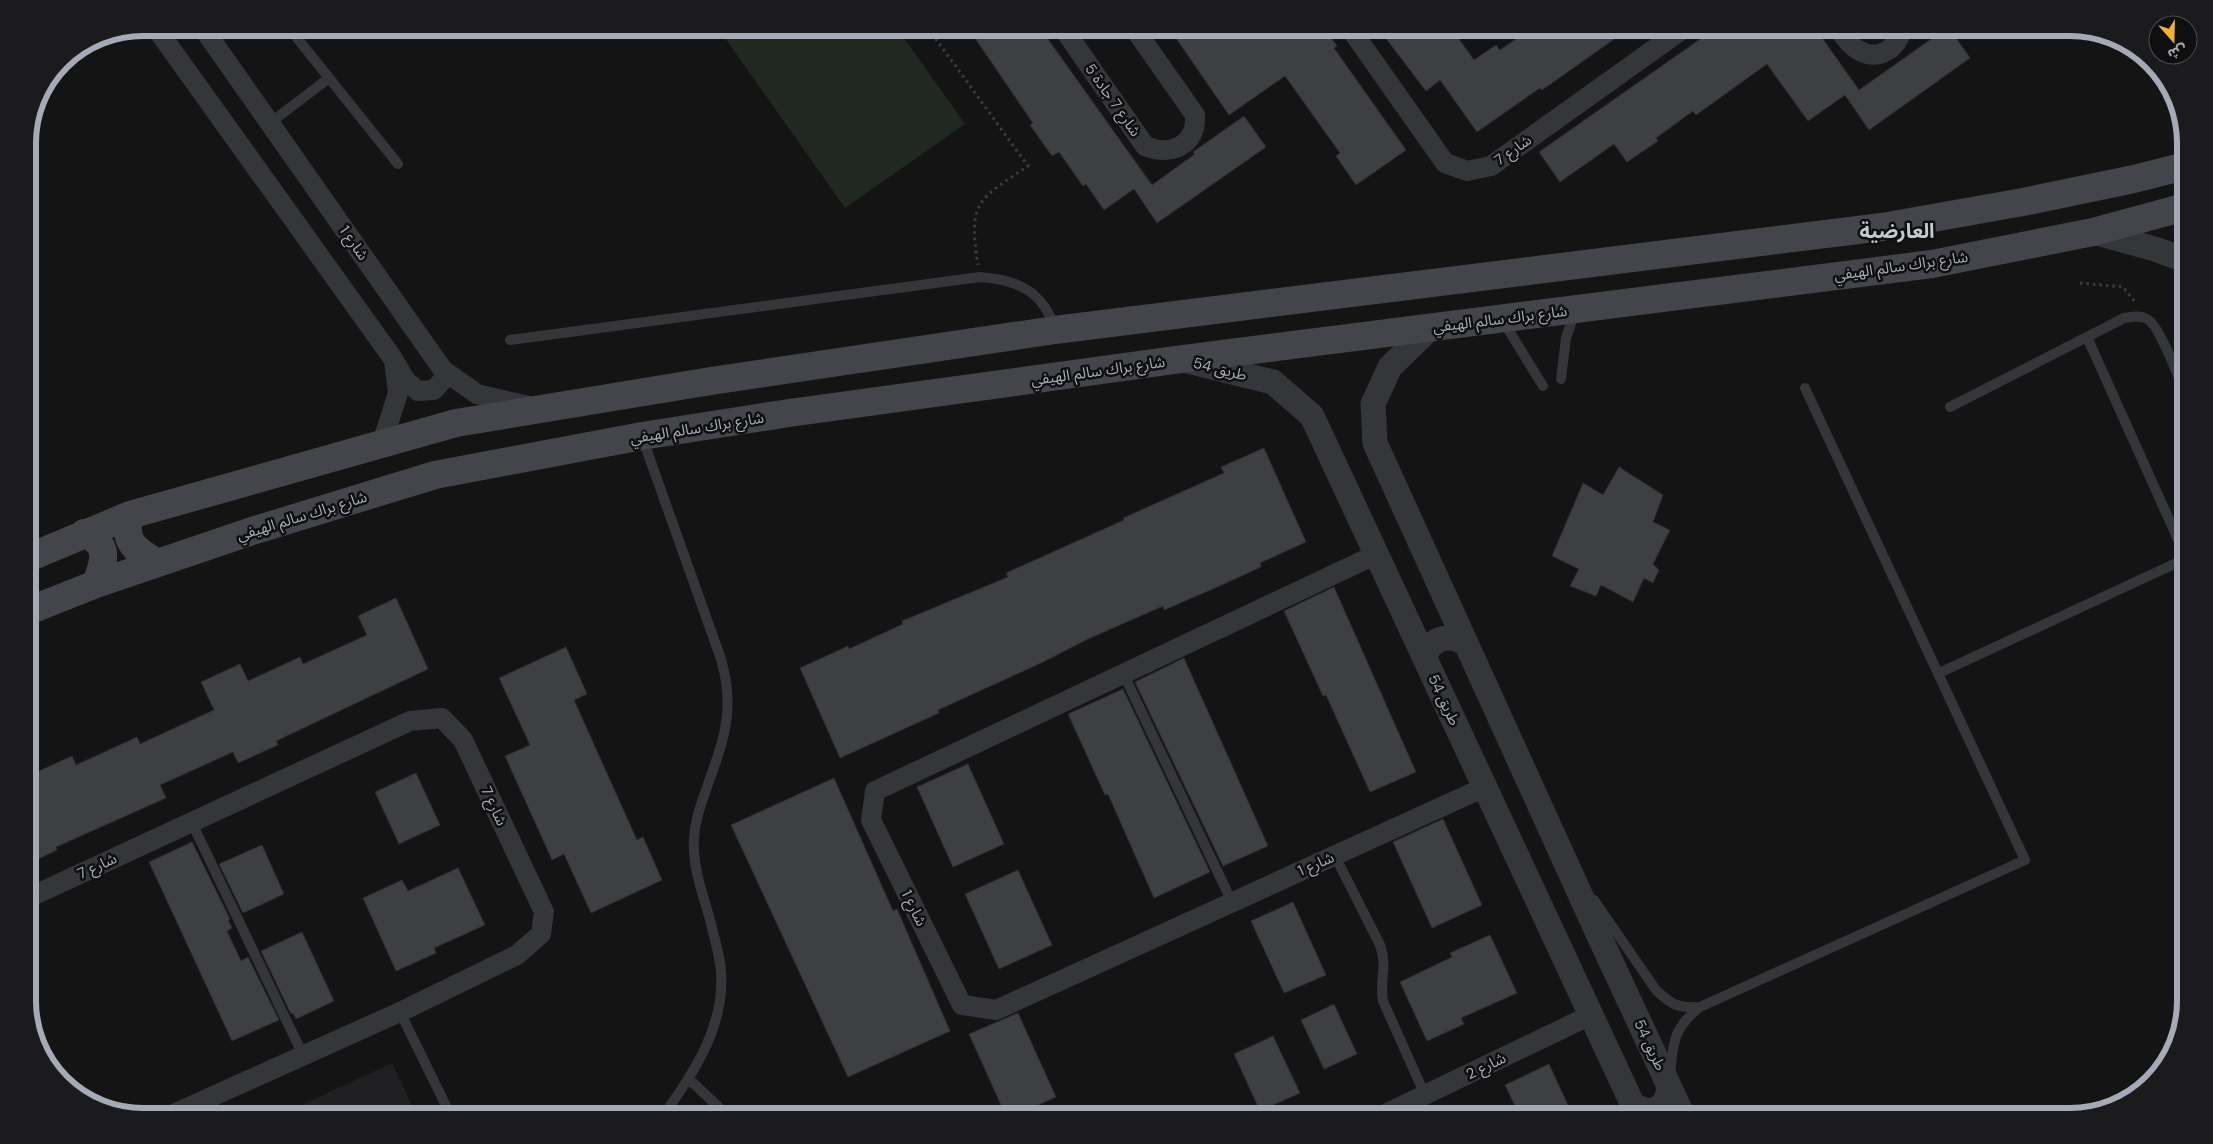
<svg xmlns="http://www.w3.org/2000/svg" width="2213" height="1144" viewBox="0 0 2213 1144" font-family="'DM Sans','Noto Sans Arabic',sans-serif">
<rect width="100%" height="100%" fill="#141415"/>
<path fill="#202022" d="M392,1063l25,53h-139z"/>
<path fill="#202821" d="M718,28h179l68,96 -120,84z"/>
<path fill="#3e3f42" stroke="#2e2e31" d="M968,28h72l112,157 43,-31 -2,-2 51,-36 22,31 -109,76 -23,-34 -30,21 -18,-26 -3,2 -24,-34 -7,4 -22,-31 3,-2z
M1169,28h155l13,18 -3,2 72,102 -50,35 -20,-29 4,-3 -55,-77 -56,39z
M1378,28h73l23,32 22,-15 4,5 32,-22h98l-88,62 -2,-2 -63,44 -37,-52 -14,11z
M1716,28h99l44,62 88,-62h2l21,30 -101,72 -24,-35 -37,26 -41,-57 -71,51 -3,-4 -37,27 2,3 -31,21 -13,-18 -54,38 -21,-30z
M1264,448l42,94 -46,21 1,4 -46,21 -51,22 -1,-4 -75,33 -47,24 -103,47 1,3 -99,45 -40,-90 48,-22 1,3 54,-25 -1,-3 106,-44 -2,-4 118,-53 -1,-2 101,-45 -3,-6z
M1619,467l44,28 -10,27 17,8 -17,34 6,6 -6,13 -9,-5 -11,24 -32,-17 -5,11 -26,-10 9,-17 -27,-13 31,-73 20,12z
M1334,587l82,185 -46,20 -44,-97 -3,1 -39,-85z
M396,598l32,71 -152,72 2,4 -40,18 -5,-11 -73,33 6,13 -110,49 1,3 -29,14v-88l44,-20 4,9 61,-28 3,7 74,-34 -13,-28 39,-18 8,17 52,-24 3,7 64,-29 -9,-19z
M566,647l21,47 -13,6 63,140 6,-3 19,43 -71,33 -27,-59 -12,6 -47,-104 25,-11 -31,-67z
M1184,658l84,188 -45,20 -88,-184z
M1123,689l87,183 -56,26 -46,-104 -3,1 -37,-81z
M968,764l36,80 -51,23 -36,-80z
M416,773l24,52 -41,19 -24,-52z
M834,778l59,133 4,-2 53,122 -102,46 -117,-252z
M1443,819l39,86 -50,23 -39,-86z
M192,842l38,77 -2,1 4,8 -5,3 14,30 7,-4 31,63 -47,21 -83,-179z
M262,845l22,49 -41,19 -24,-49z
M458,868l27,57 -51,23 2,5 -40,18 -33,-73 39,-18 6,11z
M1018,870l34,75 -53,24 -34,-75z
M1293,902l33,73 -42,18 -33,-72z
M302,932l32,69 -38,18 -3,-6 -2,1 -30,-63z
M1490,935l27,58 -56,25 3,6 -37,17 -27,-59 52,-25 -2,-4z
M1334,1004l23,50 -33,15 -23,-49z
M1018,1013l38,84 -42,19h-8l-37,-82z
M1273,1036l27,57 -40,18 -26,-57z
M1549,1064l24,52h-53l-15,-31z"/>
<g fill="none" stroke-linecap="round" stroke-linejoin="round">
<path stroke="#3b3d41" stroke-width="3" stroke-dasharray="2.5 4" stroke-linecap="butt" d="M928,28l100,138c-51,34 -60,36 -50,99
M2080,283l43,4 12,15"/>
<path stroke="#35363a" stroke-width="10" d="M289,28l109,136
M270,123l59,-45
M1503,321l40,65
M2087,337l98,218
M510,340l470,-63c38,3 63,14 75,52
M1561,379l5,-41 9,-26
M1950,407l174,-89c8,-1 16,-3 23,1 12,5 32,60 38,74
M642,437l79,222c14,49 4,78 -13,125 -6,18 -13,35 -14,54 -2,28 9,56 16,82 4,17 10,35 11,52 4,56 -28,101 -58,144
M1123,673l109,229
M1939,673l246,-114
M192,823l111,232
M1335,856l45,89c8,23 -1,35 3,56l42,94
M1594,900l62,90c16,15 21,18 44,17
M400,1012l51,104
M1670,1075c3,-32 3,-47 30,-68l325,-147 -220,-472
M689,1079l39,37"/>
<path stroke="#35363a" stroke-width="20" d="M156,28l238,332 4,33 -16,50
M203,28l240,342 34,24 56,13
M1063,28l82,118c26,11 52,-1 50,-31l-61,-87
M1350,28l95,135 22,8 24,-5 193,-138
M1838,28c6,8 13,19 22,23 19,11 39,-4 42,-23
M396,364l10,17 12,10 16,-1 14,-16
M1375,555l-500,236 -4,29 91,185 34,5 489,-223
M28,898l382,-177 32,-3 21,22 81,172 -3,22 -24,21 -117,57 -231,104
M1381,1116l210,-101"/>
<path stroke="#35363a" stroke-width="25" d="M2093,232l62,17 30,11
M1431,327l-41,40 -17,37 2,39 225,495 83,178
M1184,360l89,22 39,34 326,700
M1424,657c8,-19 23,-24 41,-14
M1632,1104c20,13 35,5 37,-18"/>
<path stroke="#43454a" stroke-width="28" d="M130,515c-8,27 6,35 27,48
M84,533c27,12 20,28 12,51
M28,558l102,-43 326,-92 255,-42 344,-51 827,-103 141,-25 111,-23 51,-13
M28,611l68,-27 156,-53 183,-56 207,-39 147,-23 393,-54 750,-95 161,-32 92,-25"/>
</g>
<g text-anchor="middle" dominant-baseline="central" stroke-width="5" stroke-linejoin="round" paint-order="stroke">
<g font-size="15" fill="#a5aab6" stroke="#0f0f10">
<text transform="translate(1113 100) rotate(55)">شارع 7 جادة 5</text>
<text transform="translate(1513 150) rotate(-35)">شارع 7</text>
<text transform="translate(354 243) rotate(55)">شارع 1</text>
<text transform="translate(1901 266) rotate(-8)">شارع براك سالم الهيفي</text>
<text transform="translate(1500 319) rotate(-7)">شارع براك سالم الهيفي</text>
<text transform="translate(1220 369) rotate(14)">طريق 54</text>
<text transform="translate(1098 371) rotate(-8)">شارع براك سالم الهيفي</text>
<text transform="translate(697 428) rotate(-9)">شارع براك سالم الهيفي</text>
<text transform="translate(302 516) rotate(-17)">شارع براك سالم الهيفي</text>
<text transform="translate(1444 700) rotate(65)">طريق 54</text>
<text transform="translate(494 806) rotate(65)">شارع 7</text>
<text transform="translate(1316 864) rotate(-24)">شارع 1</text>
<text transform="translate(97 866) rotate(-25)">شارع 7</text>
<text transform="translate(914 908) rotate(64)">شارع 1</text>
<text transform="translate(1650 1045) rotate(65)">طريق 54</text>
<text transform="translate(1486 1066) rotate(-26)">شارع 2</text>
</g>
<g font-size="20" font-weight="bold" fill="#c6c9d2" stroke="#0f0f10">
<text x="1897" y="231">العارضية</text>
</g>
</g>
<path d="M0 0H2213V1144H0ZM143 36H2070A107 107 0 0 1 2177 143V1001A107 107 0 0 1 2070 1108H143A107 107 0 0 1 36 1001V143A107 107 0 0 1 143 36Z" fill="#1b1b1d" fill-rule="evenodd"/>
<path fill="none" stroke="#a5aab6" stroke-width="6" d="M143 36H2070A107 107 0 0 1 2177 143V1001A107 107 0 0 1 2070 1108H143A107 107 0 0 1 36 1001V143A107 107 0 0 1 143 36Z"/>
<g transform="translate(2173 40) rotate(160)"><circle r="24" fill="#0f0f10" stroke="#4b4d52"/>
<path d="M0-4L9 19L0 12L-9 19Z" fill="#f0b331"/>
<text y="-8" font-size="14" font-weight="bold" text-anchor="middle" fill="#a5aab6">ش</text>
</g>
</svg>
